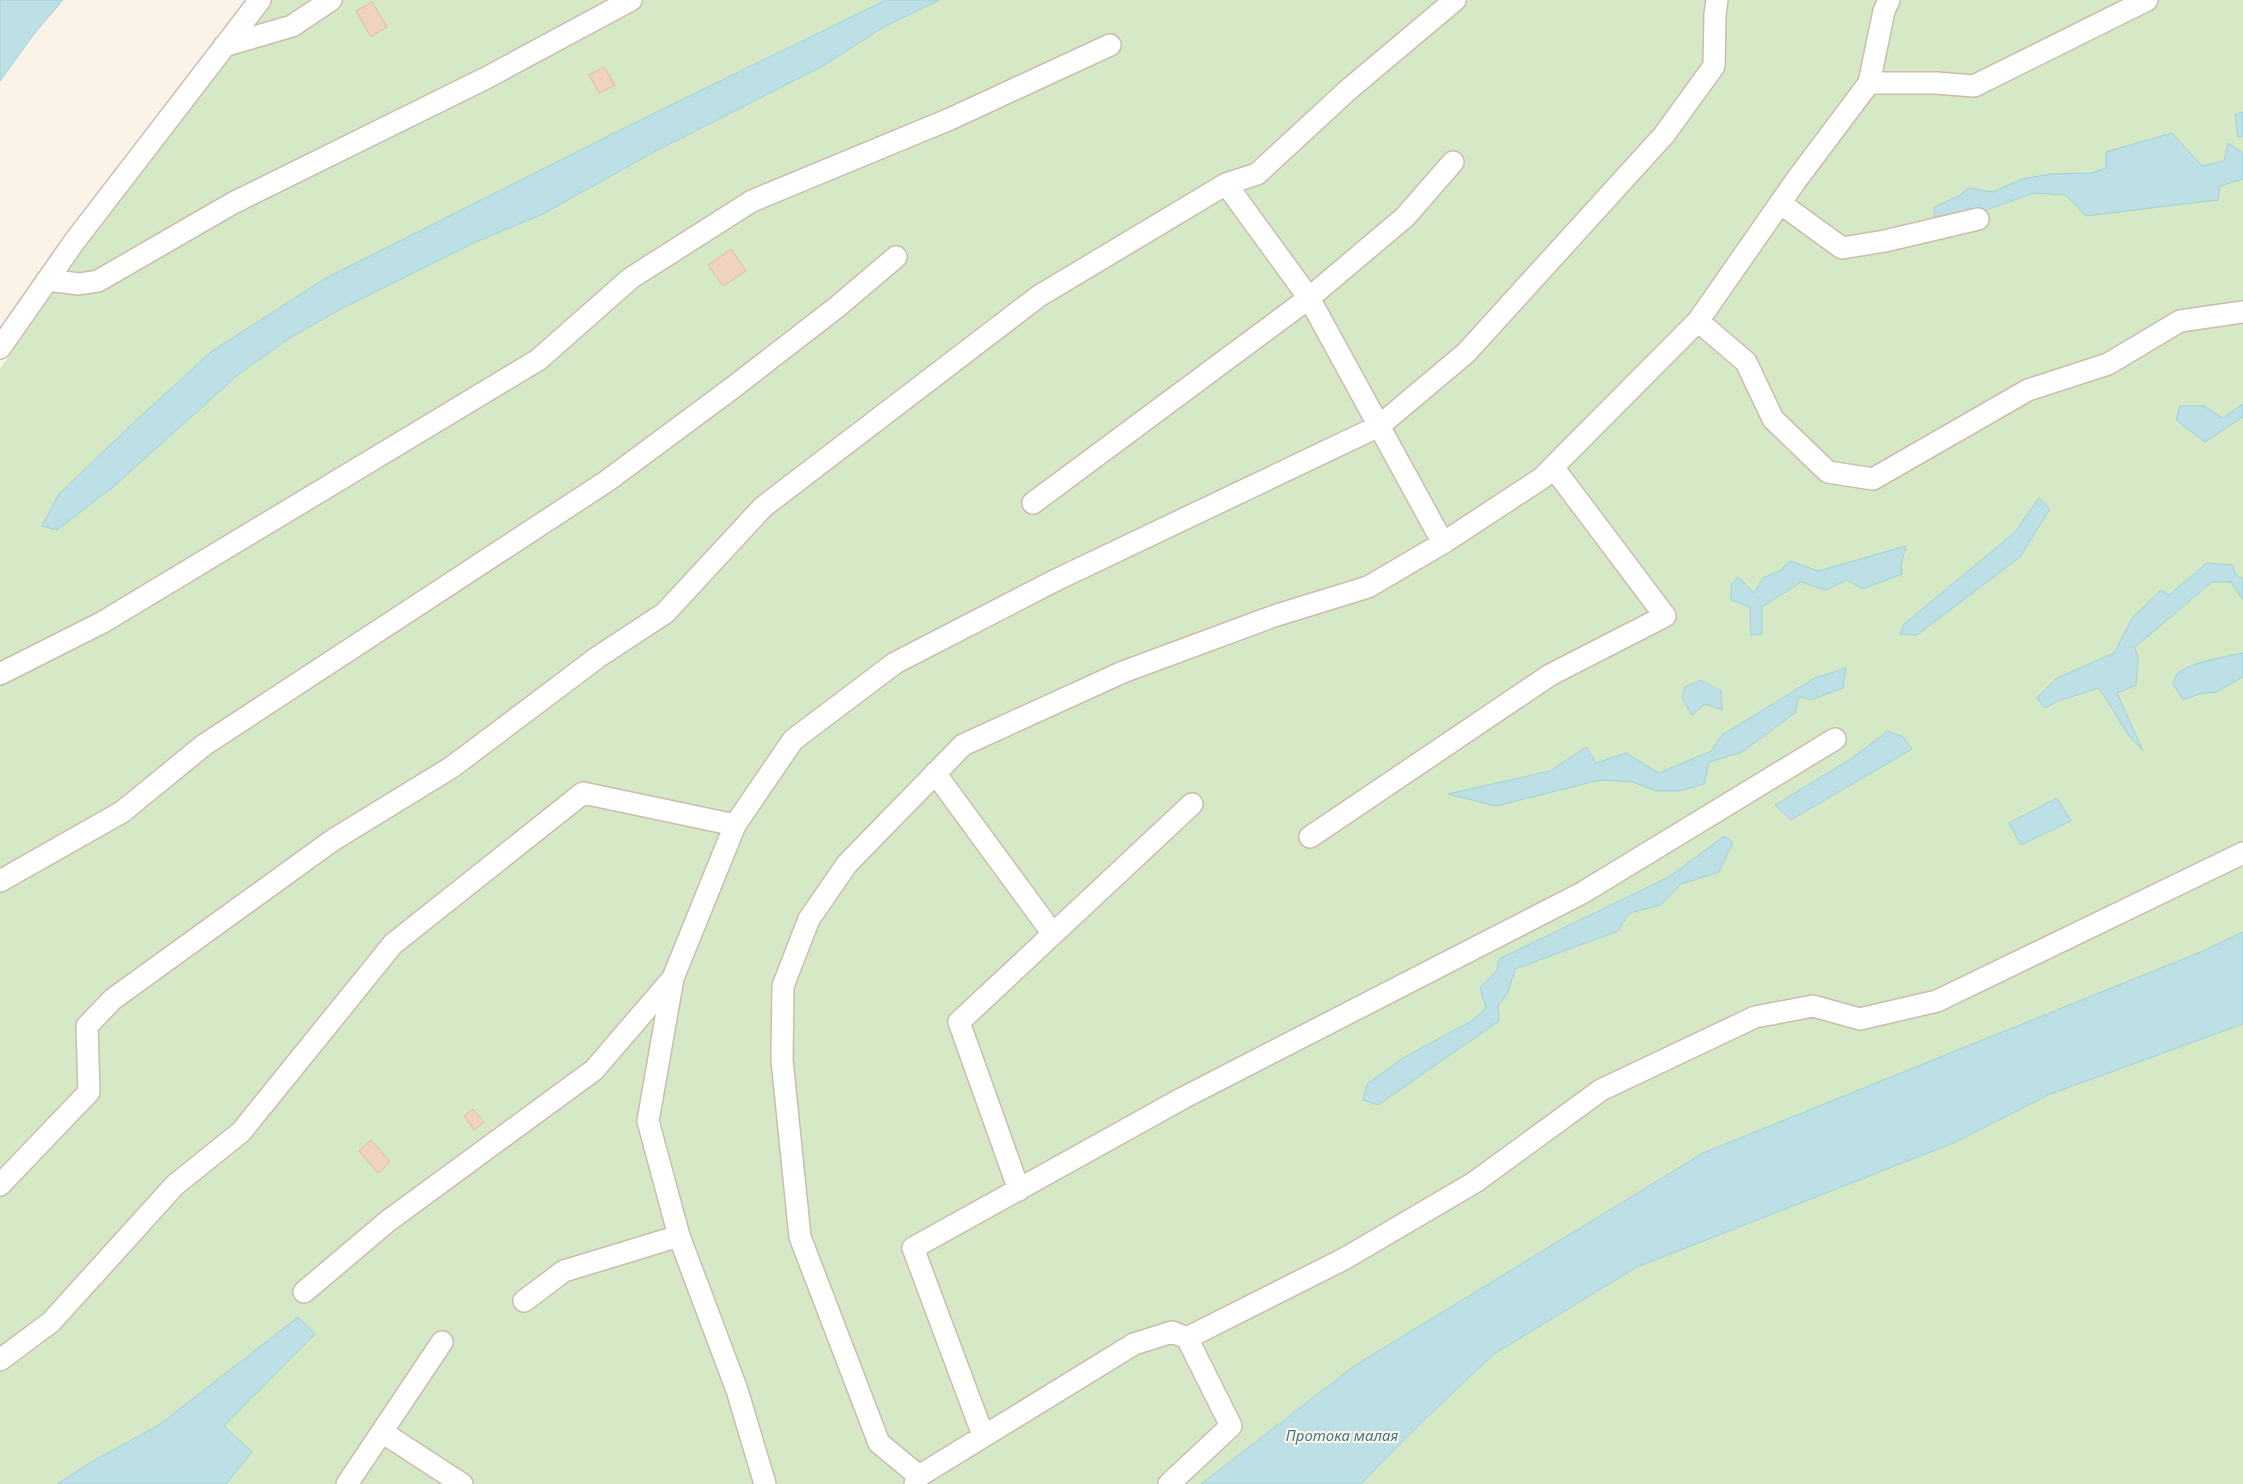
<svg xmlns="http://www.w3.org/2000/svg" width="2243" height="1484" viewBox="0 0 2243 1484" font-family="'Noto Sans',sans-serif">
<rect width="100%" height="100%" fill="#fcf3e8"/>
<path fill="#d5e9c6" d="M268,0h1975v932l-889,434 -153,118h-1201v-1115l98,-142z
M2243,1024v460h-882l59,-60 74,-70 143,-87 319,-125 92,-47z"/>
<path fill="#bce0e5" stroke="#a3d0d7" d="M0,0h63l-29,34 -34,47z
M886,0h53l-57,28 -59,38 -173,88 -107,60 -65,27 -141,70 -47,27 -51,36 -126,113 -56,43 -15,-4 17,-32 72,-69 81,-74 114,-73 300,-151z
M2243,112v24l-5,1 -3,-22z
M2172,133l30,33 22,-5 4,-18 15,10v26l-23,7 -2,14 -10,1 -122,15 -20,-21 -32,-2 -62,22 -37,7 -1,-15 25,-11 9,-8 25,4 29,-13 28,-5 41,-1 15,-5v-16z
M2243,404v13l-38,25 -29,-22 4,-14h24l19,12z
M2039,498l11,11 -30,48 -103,78 -17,-1 4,-10 110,-91z
M1906,546l-5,18 1,10 -39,15 -16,-9 -21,10 -25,-8 -39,25v27l-11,1 -1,-28 -19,-7v-15l7,-8 16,16 9,-15 18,-8 9,-9 28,10z
M2207,563l25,2 4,9 7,5v21l-12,-18h-19l-77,65 3,12 -2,26 -19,8 26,58 -14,-15 -30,-48 -41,13 -13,7 -8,-10 20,-20 57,-25 19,-36 28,-27 8,5z
M2243,653v24l-27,15 -17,2 -16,6 -10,-16c1,-3 3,-9 5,-11 11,-10 50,-17 65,-20z
M1846,668l-3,20 -32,12 -12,-4 -4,17 -53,39 -33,10 -5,22 -25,7h-23l-23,-9 -33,-2 -104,26 -48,-12 102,-23 36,-24 10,16 30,-10 33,20 52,-22 11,-16 93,-57z
M1701,680l20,11 1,19 -17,-6 -13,11 -10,-17 3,-11z
M1888,731l15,6 9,12 -121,71 -16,-15 74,-45z
M2057,798l14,23 -50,24 -12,-22z
M1724,836l9,6 -14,30 -38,12 -20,21 -32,8 -11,18 -103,38 -7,23 -10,14 1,15 -121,84 -15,-5 4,-16 36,-26 70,-38 13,-12 -6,-20 17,-18 2,-11 170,-82z
M2243,932v92l-195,71 -92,47 -319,125 -143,87 -74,70 -59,60h-160l153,-118 349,-213 500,-202z
M298,1317l17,17 -91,92 28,26 -26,32h-169l36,-23 66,-36z"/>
<path fill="#f0d2c0" stroke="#e3b8a1" d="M372,2l15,25 -16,10 -15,-26z
M604,67l11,18 -16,8 -10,-18z
M731,249l15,22 -23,15 -15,-21z
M473,1109l11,13 -10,8 -10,-14z
M371,1140l19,22 -12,11 -19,-22z"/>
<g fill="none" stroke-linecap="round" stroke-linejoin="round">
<g stroke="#cebbae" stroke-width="24">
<path id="minor" d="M224,46l68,-20 39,-26
M1869,83l15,-72 5,-11
M1226,184l83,114 134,245
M1780,203l62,45 43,-7 93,-22
M47,280l32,4 19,-3 135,-78 253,-125 145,-78
M1698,321l48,41 27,57 55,53 45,7 155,-89 80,-26 72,-43 63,-9
M0,348l74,-106 186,-242
M1033,503l276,-205 96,-81 48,-55
M0,674l103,-52 435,-262 93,-82 121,-77 198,-82 160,-74
M935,773l118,161
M1310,837l240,-162 115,-59 -112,-149
M0,881l122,-69 82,-67 403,-264 128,-95 102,-79 59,-50
M0,1185l89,-93 -2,-66 26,-27 220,-159 119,-73 146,-110 67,-44 98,-106 276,-211 187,-112 31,-10 91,-84 107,-90
M1019,1190l-60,-168 233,-218
M304,1292l84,-71 206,-151 79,-92
M524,1301l40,-30 115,-35
M0,1360l51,-38 124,-137 66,-53 152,-188 190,-151 152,32
M382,1432l80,52
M983,1435l-70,-187 270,-150 399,-205 253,-154
M919,1476l-40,-33 -79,-206 -18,-177 1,-74 26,-67 38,-55 116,-119 160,-73 151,-56 94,-29 75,-44 99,-65 156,-157 99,-142 72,-96h67l38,3 173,-86
M347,1484l95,-142
M765,1484l-28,-94 -58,-154 -31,-115 25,-143 62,-153 58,-85 102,-77 161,-83 323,-154 87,-73 198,-218 50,-69 1,-52 2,-14
M915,1484l4,-8 215,-132 38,-12 15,6 157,-79 131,-77 126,-92 154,-73 58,-11 47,13 77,-18 306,-148
M1169,1484l62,-58 -44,-88"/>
</g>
<use href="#minor" stroke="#fff" stroke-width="21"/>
</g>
<g text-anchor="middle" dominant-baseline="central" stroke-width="4" stroke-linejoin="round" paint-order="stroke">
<g font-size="15" font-style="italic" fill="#437881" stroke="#fef7ee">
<text x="1342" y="1435">Протока малая</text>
</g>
</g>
</svg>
